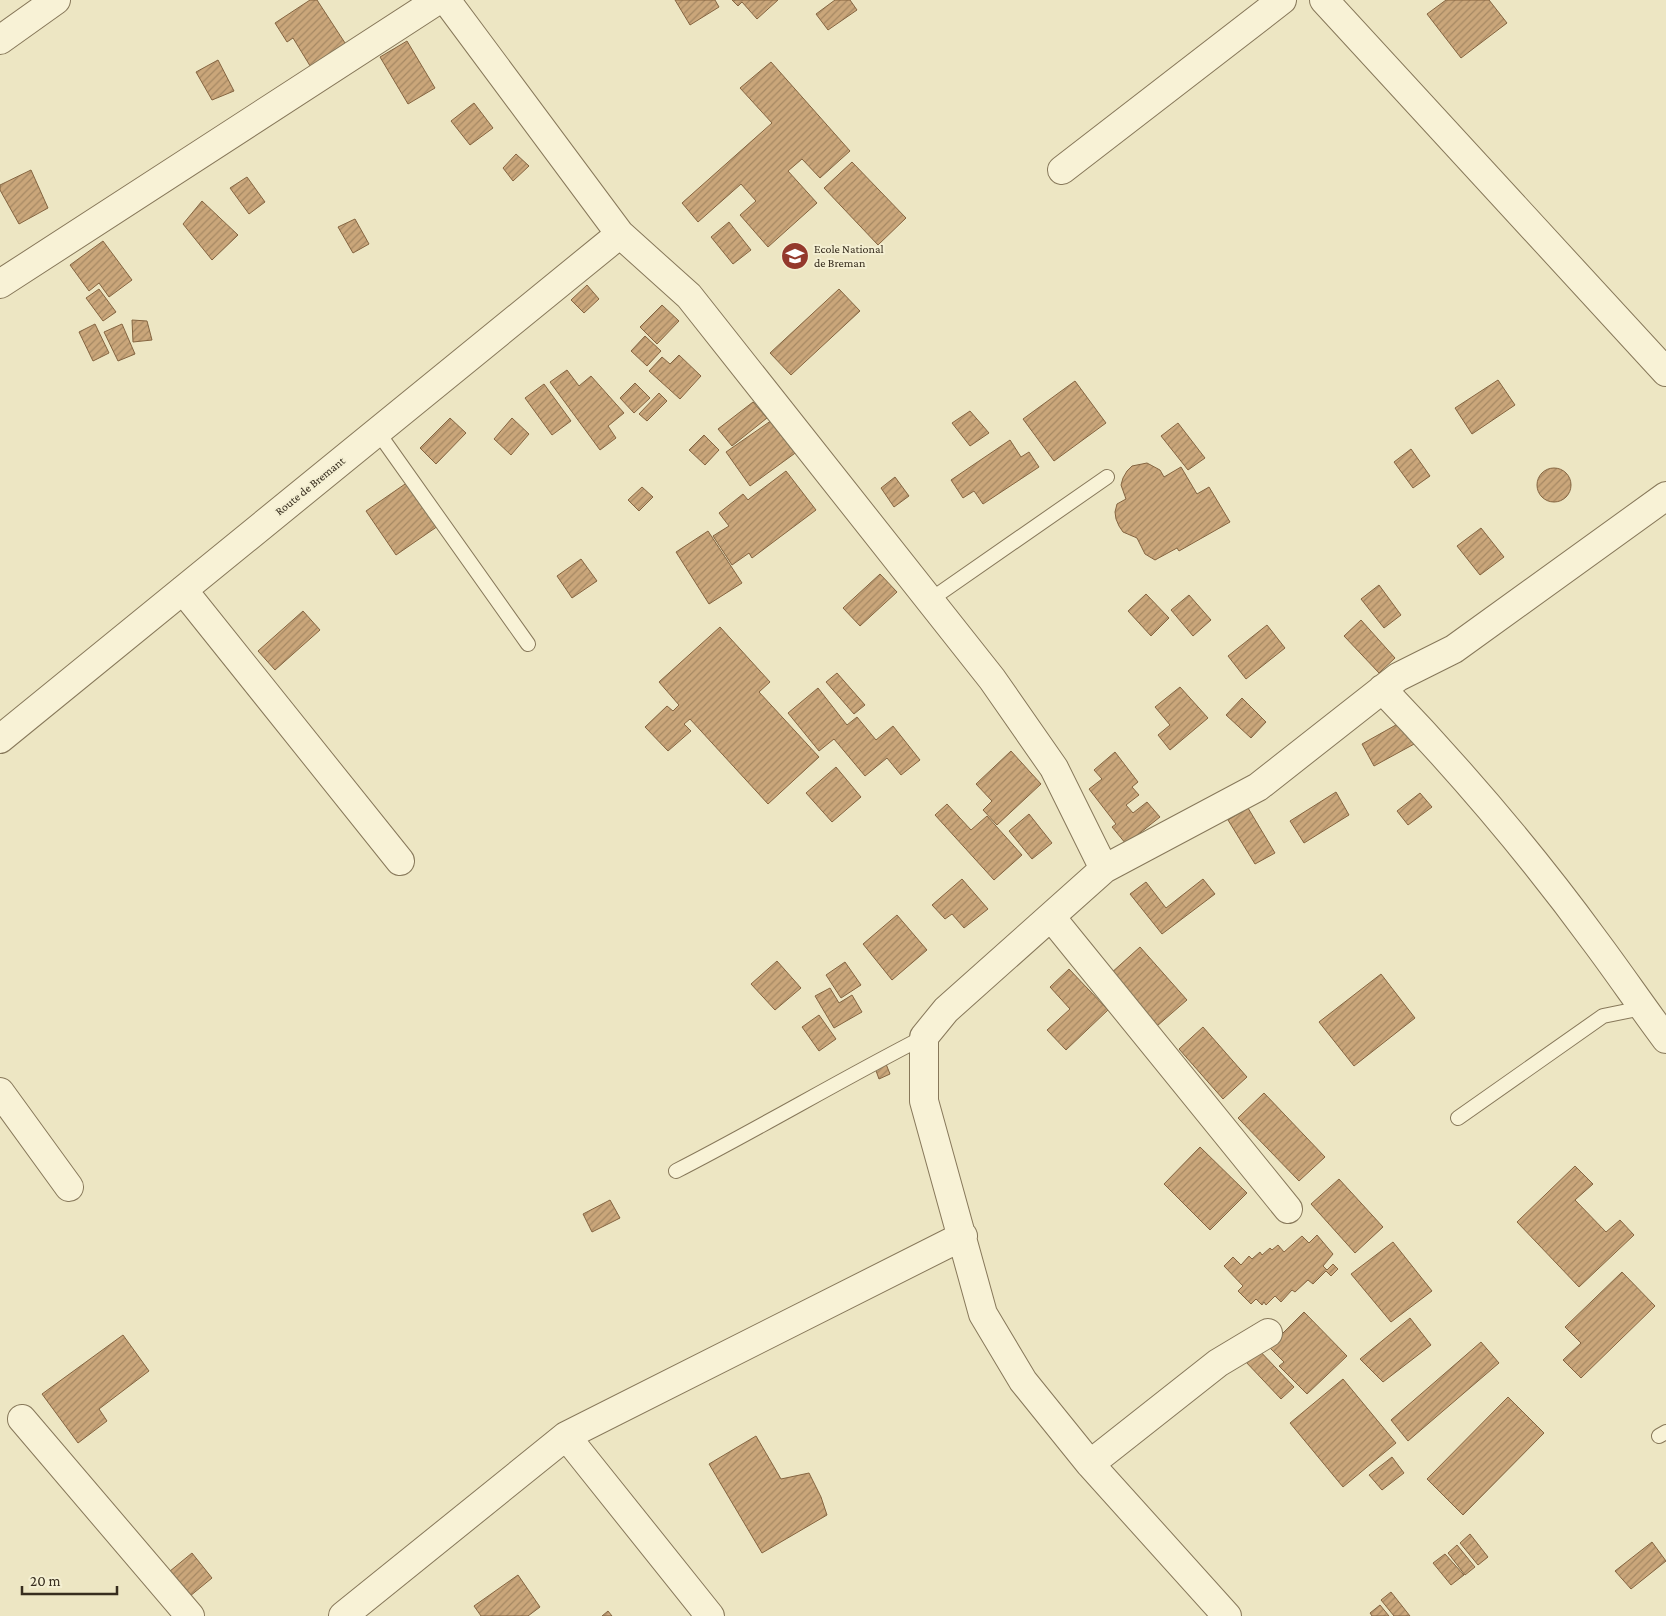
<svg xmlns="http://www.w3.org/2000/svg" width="1666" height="1616" viewBox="0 0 1666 1616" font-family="'Crimson Pro',serif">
<defs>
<pattern id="building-hatch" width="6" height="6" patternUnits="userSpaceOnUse" patternTransform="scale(1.25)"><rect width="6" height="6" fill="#caa67a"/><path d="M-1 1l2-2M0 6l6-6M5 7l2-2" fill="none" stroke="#a58863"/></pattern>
</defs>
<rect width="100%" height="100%" fill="#ede6c3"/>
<path fill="url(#building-hatch)" stroke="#856541" d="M310,0h7l30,46 -35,23 -19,-31 -6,4 -12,-19z
M675,0h40l4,7 -29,18z
M732,0h46l-21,19 -15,-17 -4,4z
M835,0h15l7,10 -29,20 -12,-16z
M1446,0h43l18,23 -46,35 -34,-44z
M407,41l28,47 -27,16 -28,-47z
M218,60l16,31 -22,9 -16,-28z
M771,62l79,89 -30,27 -18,-19 -14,12 29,32 -49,44 -28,-32 16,-14 -15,-17 -43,38 -16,-19 90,-80 -32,-35z
M474,103l19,25 -23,17 -19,-24z
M516,154l13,12 -16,15 -10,-13z
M852,162l54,56 -28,27 -54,-57z
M31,170l17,38 -29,16 -19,-34v-5z
M247,177l18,25 -16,12 -19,-26z
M202,201l36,34 -26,25 -29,-36z
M355,219l14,25 -16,9 -15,-26z
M729,222l22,28 -18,14 -22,-27z
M103,241l29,39 -23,17 -10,-14 -10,8 -19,-26z
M587,285l12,14 -15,14 -13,-13z
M99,289l17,23 -13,9 -17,-23z
M839,289l21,22 -69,64 -21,-22z
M662,305l17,16 -22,23 -17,-17z
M132,320l15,1 5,19 -19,2z
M95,324l14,29 -16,8 -14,-29z
M122,324l13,30 -17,7 -14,-29z
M645,336l16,15 -14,15 -16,-15z
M679,355l22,21 -21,23 -31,-28 13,-14 8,7z
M567,370l12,16 12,-10 33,37 -16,13 8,12 -16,12 -50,-68z
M1498,380l17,25 -43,29 -17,-26z
M1075,381l31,42 -52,38 -31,-42z
M635,383l15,15 -16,15 -14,-15z
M544,384l27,37 -19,14 -27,-37z
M659,393l8,8 -20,20 -8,-7z
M753,402l14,16 -35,28 -14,-17z
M970,411l19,22 -19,13 -18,-23z
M450,418l16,15 -30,31 -16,-16z
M512,418l17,16 -18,21 -17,-16z
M775,418l23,33 -48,35 -24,-34z
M1178,423l27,35 -17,12 -27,-34z
M704,435l15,15 -14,15 -16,-15z
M1010,440l11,17 8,-5 10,15 -56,37 -9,-13 -11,7 -12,-18z
M1411,449l19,27 -17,12 -19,-26z
M1147,463l13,7 4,7 17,-10 16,27 12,-7 21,35 -51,29 -2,-3 -22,12 -10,-6 -8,-16 -14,-6 -4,-6 -3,-7 -1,-7 2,-8 9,-5 -5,-14 2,-7 4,-7 5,-5z
M1537 485a17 17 0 1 1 34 0a17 17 0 1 1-34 0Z
M786,471l30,39 -64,48 -3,-5 -17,12 -19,-29 16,-10 -10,-13 24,-19 5,6 1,-1z
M895,477l14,19 -15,11 -13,-19z
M408,482l30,44 -42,29 -30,-44z
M642,487l11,10 -14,14 -11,-11z
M1481,528l23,29 -24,18 -23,-29z
M708,531l34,52 -33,21 -33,-52z
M581,559l16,22 -25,17 -15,-22z
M880,574l17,18 -37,34 -17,-18z
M1379,585l22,30 -17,13 -23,-29z
M1146,594l23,24 -18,18 -23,-25z
M1189,595l22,25 -18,16 -22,-26z
M303,611l17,19 -45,40 -17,-19z
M1361,620l34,38 -16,15 -35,-37z
M1267,625l18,23 -39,31 -18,-23z
M720,627l50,55 -11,10 60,65 -51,47 -78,-85 -6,5 7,7 -23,20 -23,-24 22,-21 6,5 6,-6 -20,-23z
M837,673l28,32 -11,9 -28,-32z
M1180,687l28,31 -38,32 -12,-15 12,-10 -15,-18z
M818,688l29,37 10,-8 19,23 17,-14 27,34 -19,15 -14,-17 -22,18 -31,-37 -15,12 -31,-38z
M1242,698l24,24 -15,16 -25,-23z
M1403,721l13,22 -42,23 -12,-22z
M1011,751l30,33 -44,41 -14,-15 9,-9 -16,-17z
M1115,752l23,30 -6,5 7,8 -13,10 7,8 14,-11 13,15 -34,27 -14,-17 4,-3 -27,-35 13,-10 -8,-9z
M836,767l25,30 -29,25 -26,-29z
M1336,792l13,23 -45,28 -14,-22z
M1420,793l12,14 -24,18 -11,-14z
M947,804l24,26 16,-14 35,39 -28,25 -59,-65z
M1248,808l27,45 -20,11 -27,-44z
M1029,814l23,29 -20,16 -23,-28z
M962,879l26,30 -24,19 -12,-14 -7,5 -13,-14z
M1203,879l12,15 -53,40 -32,-40 16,-12 20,26z
M897,915l30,35 -35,30 -29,-36z
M1140,947l47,53 -30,26 -47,-52z
M777,961l24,27 -26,22 -24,-26z
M845,962l16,23 -20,13 -15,-23z
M1069,969l39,41 -42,40 -19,-20 23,-21 -20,-22z
M1381,974l34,44 -61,48 -35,-44z
M830,988l9,15 13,-8 10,17 -28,16 -19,-32z
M819,1015l17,24 -17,12 -17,-24z
M1203,1027l44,50 -24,22 -44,-50z
M886,1064l4,10 -11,5 -4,-11z
M1264,1093l61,64 -26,24 -61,-63z
M1200,1147l47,46 -37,37 -46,-46z
M1575,1166l18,18 -18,16 31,32 14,-12 14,15 -55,52 -62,-65z
M1339,1179l44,48 -28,26 -44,-49z
M610,1200l10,18 -28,14 -9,-18z
M1317,1235l16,19 -10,12 4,4 6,-6 5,5 -7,7 -5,-5 -13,13 -5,-4 -13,12 -3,-2 -11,12 -6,-6 -9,9 -2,-3 -2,3 -6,-6 -5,5 -13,-13 5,-5 -19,-20 9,-9 8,8 8,-9 3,3 8,-7 2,3 8,-7 2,2 6,-5 6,7 18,-16 7,7z
M1393,1242l39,49 -41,31 -40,-48z
M1622,1272l33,34 -74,72 -18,-18 18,-17 -16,-16z
M1304,1312l43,44 -40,38 -28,-28 5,-4 -15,-15z
M1410,1318l21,27 -48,37 -23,-23z
M123,1335l26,36 -50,38 8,12 -29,22 -36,-49z
M1481,1342l18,21 -91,78 -17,-21z
M1257,1348l37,39 -13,12 -37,-39z
M1343,1379l53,64 -53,44 -53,-64z
M1508,1397l36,36 -81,82 -36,-36z
M756,1436l25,43 28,-6 12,24 6,18 -65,38 -53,-89z
M1392,1457l12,16 -22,17 -13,-15z
M1470,1534l18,23 -10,8 -18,-22z
M1652,1542l14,19 -35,28 -16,-18z
M1457,1545l18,22 -10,8 -17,-22z
M192,1553l20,25 -28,23 -20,-25z
M1445,1554l19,21 -13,10 -18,-22z
M518,1575l22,32 -12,9h-47l-7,-10z
M1391,1592l19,24h-16l-13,-16z
M1380,1605l9,11h-17l-2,-3z
M608,1611l4,5h-10z"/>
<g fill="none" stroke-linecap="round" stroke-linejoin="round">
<g stroke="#87785a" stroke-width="16">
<path id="lane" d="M377,431l151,213
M930,600l177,-123
M1458,1118l145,-102 39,-8
M676,1171c84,-43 164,-91 248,-134
M1659,1436l7,-4"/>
</g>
<g stroke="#87785a" stroke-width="30">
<path id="street" d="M446,0l174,234 69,62 303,383 62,89 50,101
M1324,0l342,372
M0,40l56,-40
M1062,170l220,-170
M0,284l438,-284
M183,590l217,271
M1382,689c76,79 148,163 213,252 24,32 47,66 71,98
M0,739l620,-505
M1051,917l237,292
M0,1092l69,95
M22,1419l168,197
M566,1436l144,180
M1090,1464l128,-101 50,-30
M343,1616l223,-180 397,-200
M1227,1616l-137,-152 -67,-83 -40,-67 -59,-213v-64l22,-27 158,-141 154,-82 140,-110 56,-28 212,-153"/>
</g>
<use href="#lane" stroke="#f8f2d6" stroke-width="14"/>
<use href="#street" stroke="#f8f2d6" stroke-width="28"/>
</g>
<defs>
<g id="school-disc" transform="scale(1.4375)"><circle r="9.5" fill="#94392c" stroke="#f4efd2"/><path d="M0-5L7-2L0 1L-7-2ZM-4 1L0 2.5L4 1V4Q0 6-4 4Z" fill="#fff"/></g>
</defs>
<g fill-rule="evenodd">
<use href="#school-disc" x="795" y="256"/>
</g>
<g text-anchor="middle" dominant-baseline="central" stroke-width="4" stroke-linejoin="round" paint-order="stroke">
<g font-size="12" fill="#372d1e" stroke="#f4efd2" text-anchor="start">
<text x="814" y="249">Ecole National<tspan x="814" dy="14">de Breman</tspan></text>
</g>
<g font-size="12" fill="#372d1e" stroke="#f4efd2">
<text transform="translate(310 486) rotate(-39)">Route de Bremant</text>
</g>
</g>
<path d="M22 1586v8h95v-8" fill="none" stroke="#372d1e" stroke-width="2.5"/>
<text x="30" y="1586" font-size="15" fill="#372d1e" stroke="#f4efd2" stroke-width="4" paint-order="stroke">20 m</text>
</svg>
